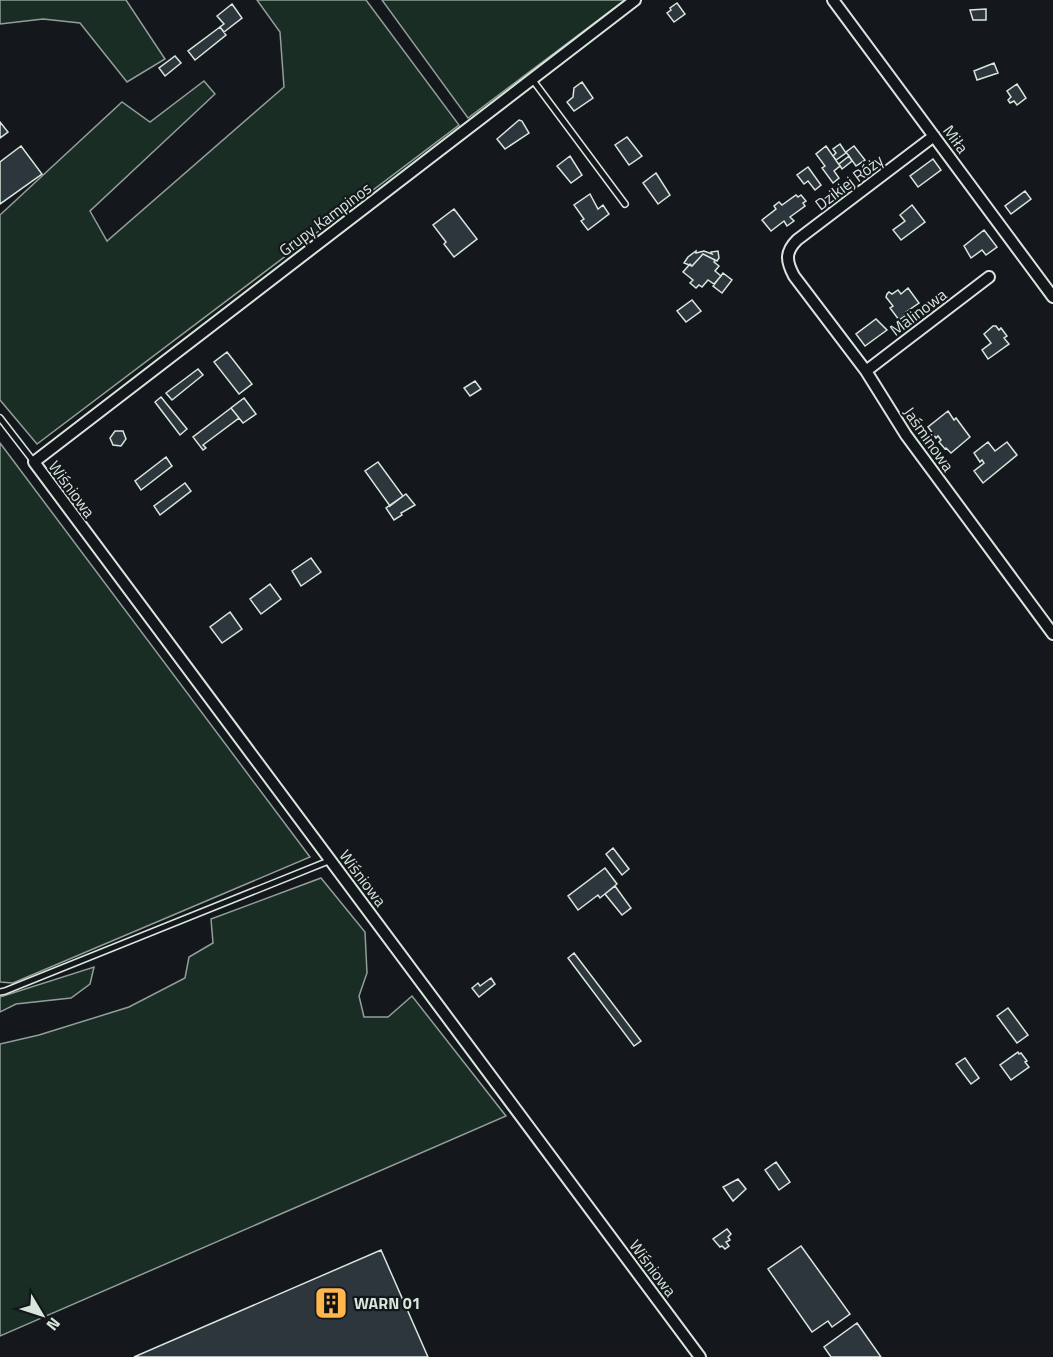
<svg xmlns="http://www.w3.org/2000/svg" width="1053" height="1357" viewBox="0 0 1053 1357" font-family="'Titillium Web',sans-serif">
<rect width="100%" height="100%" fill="#14181c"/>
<path fill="#1a2d24" stroke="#939e99" stroke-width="1.5" d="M0,0h126l39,59 -38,23 -47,-59 -37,-4 -43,5z
M257,0h109l93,125 -422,319 -37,-44v-185l122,-113 28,20 54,-41 11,13 -125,117 17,30 177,-154 -4,-55z
M382,0h243l-157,118z
M0,443l310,414 -297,126 -13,-1z
M321,878l44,54 2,41 -8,23 5,21h24l24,-21 94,120 -506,220v-292l39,-9 90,-28 56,-29 4,-21 24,-14 -2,-24z
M94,967l-4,17 -19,14 -55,6 -16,8v-15z"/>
<path fill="#2c363c" stroke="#d8e6dc" stroke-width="1.5" d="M677,3l8,11 -11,8 -7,-9 4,-3 -1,-2z
M232,4l10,14 -18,14 -4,-5 4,-3 -7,-8z
M986,9v11h-13l-3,-10z
M220,27l6,8 -31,25 -7,-9z
M175,56l6,7 -16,13 -6,-8z
M994,63l4,10 -21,7 -3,-9z
M582,82l11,16 -19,13 -7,-9 6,-5 1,-9z
M1017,84l9,14 -9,7 -3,-4 -4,2 -2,-3 3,-3 -4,-6z
M519,120l3,1 7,12 -24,16 -8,-10z
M0,122l8,10 -8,6z
M627,137l15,19 -13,9 -14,-20z
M840,144l6,9 -10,7 -3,-4 3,-3 -3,-4z
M21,146l21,28 -42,30v-42z
M826,146l14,20 -6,5 5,7 -6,5 -11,-15 3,-2 -9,-12z
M854,146l11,14 -9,6 -10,-14z
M570,156l12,19 -11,8 -14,-17z
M849,156l3,5 -10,8 -3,-5z
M933,159l8,11 -23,17 -8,-11z
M808,167l13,18 -6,5 -7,-9 -4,3 -7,-9z
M656,173l14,22 -12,9 -15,-21z
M1025,191l6,8 -20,15 -6,-8z
M590,194l8,15 5,-4 6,9 -21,16 -7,-9 3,-2 -10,-14z
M796,195l2,2 3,-2 5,6 -3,2 2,3 -15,11 4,4 -7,5 -3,-5 -13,10 -9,-11 14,-11 -2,-3 5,-4 3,3z
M912,205l13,17 -24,18 -8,-10 12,-9 -5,-6z
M454,209l23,30 -23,18 -10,-13 2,-2 -13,-17z
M984,230l13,17 -11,8 -4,-5 -11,8 -7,-12z
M696,251v2l8,-2 8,3 -1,-2 7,-1 1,7 -2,3 -14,-7 -11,12 -8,-3 4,-6z
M703,254l12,6 -1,2 5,4 -4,5 6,5 -7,8 -6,-4 -6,7 -3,-2 -3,3 -6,-5 3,-3 -10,-8 7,-8 2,2z
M723,273l9,7 -10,13 -9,-7z
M908,288l11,15 -13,9 2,2 -9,6 -9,-12 3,-2 -7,-9 1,-3 2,-2 3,2 6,-4 3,4z
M692,300l9,11 -15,11 -9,-11z
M876,319l11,11 -22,16 -9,-12z
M993,326h3l3,4 2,-2 6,8 -3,2 5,6 -21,15 -6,-9 9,-7 -7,-9z
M227,352l25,32 -13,10 -25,-32z
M198,369l5,6 -31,25 -6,-7z
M475,381l6,8 -11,7 -6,-8z
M161,397l26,32 -7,6 -25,-33z
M244,398l12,16 -13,9 -12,-15z
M231,408l8,10 -36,27 3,3 -3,2 -10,-13z
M948,411l6,9 2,-2 14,19 -19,16 -5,-5 -1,1 -6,-7 2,-2 -3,-4 -2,2 -8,-11z
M115,431h8l3,8 -5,7 -8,-1 -3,-7z
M988,442l7,9 12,-9 10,13 -34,28 -9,-12 10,-8 -2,-3 -2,2 -6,-9z
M166,457l6,9 -31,24 -6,-9z
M378,462l25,34 -13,10 -25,-35z
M185,483l6,8 -31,24 -6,-9z
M406,494l9,11 -14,8 1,2 -8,5 -8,-12z
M311,558l10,14 -20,14 -9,-15z
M270,584l11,15 -20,15 -11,-15z
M230,612l12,17 -20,14 -12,-16z
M613,848l16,21 -7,6 -16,-21z
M605,868l12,16 -17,14 -2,-3 -20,15 -10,-14z
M615,886l16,22 -9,7 -17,-21z
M574,953l67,88 -7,5 -66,-88z
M491,978l4,6 -16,13 -7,-9 6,-5 2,3z
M1008,1008l20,27 -11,8 -20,-27z
M1018,1052l1,2 2,-1 6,8 -2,1 4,5 -18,13 -11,-15z
M965,1058l14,20 -8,6 -15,-20z
M776,1162l14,20 -11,8 -14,-20z
M738,1179l8,10 -13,12 -10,-14z
M727,1229l4,5 -3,3 2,3 -4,2 3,4 -4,3 -3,-3 -2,1 -7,-8z
M801,1246l49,68 -18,13 -4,-6 -16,11 -44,-63z
M381,1250l47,107h-294z
M857,1323l24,34h-50l-7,-10z"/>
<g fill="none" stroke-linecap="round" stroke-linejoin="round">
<g stroke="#d8e6dc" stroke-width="8">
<path id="service" d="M532,79l93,125
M0,418l34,44
M0,992l5,-1 326,-131"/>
</g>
<g stroke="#d8e6dc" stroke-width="14">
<path id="minor" d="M635,0l-601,462 666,895
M833,0l220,297
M934,136l-137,104c-12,12 -11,21 -3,36l72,95 40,64 147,199
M866,371l123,-94"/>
</g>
<use href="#service" stroke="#14181c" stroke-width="5"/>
<use href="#minor" stroke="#14181c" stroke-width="10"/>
</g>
<defs>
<g id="building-square" transform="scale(1.725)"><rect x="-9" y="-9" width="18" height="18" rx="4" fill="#ffb74d" stroke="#14181c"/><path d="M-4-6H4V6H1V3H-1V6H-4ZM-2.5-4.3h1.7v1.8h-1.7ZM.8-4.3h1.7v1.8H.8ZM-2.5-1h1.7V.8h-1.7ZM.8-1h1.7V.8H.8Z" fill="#111"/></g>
</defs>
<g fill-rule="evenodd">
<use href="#building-square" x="331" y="1303"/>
</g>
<g text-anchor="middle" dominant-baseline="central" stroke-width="4.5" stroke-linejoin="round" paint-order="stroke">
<g font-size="16" fill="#d8e6dc" stroke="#14181c">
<text transform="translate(956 139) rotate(54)">Miła</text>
<text transform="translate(849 182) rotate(-37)">Dzikiej Róży</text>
<text transform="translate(325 219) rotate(-37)">Grupy Kampinos</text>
<text transform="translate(918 312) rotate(-37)">Malinowa</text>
<text transform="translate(929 439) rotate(55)">Jaśminowa</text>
<text transform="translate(72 489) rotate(54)">Wiśniowa</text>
<text transform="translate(363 878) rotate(53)">Wiśniowa</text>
<text transform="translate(653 1268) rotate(53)">Wiśniowa</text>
</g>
<g font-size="16" font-weight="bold" fill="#d8e6dc" stroke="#14181c" text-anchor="start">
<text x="354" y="1303">WARN 01</text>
</g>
</g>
<g transform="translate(42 1315) rotate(129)" stroke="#14181c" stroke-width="4.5" paint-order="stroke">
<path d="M0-4.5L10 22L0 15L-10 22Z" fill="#d8e6dc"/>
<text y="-9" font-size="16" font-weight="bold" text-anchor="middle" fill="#d8e6dc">N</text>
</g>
</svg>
